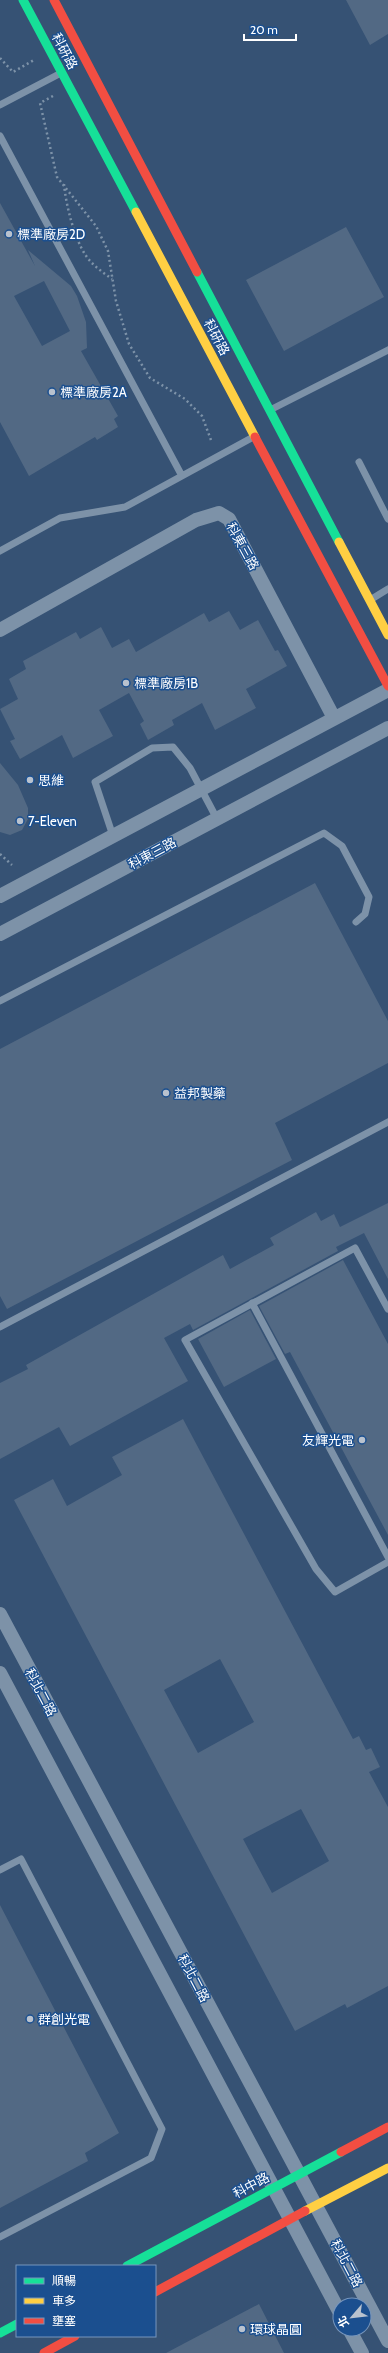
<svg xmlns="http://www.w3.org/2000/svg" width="388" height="2353" viewBox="0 0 388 2353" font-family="Cabin,'Noto Sans TC',sans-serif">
<rect width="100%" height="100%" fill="#365274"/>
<path fill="#526984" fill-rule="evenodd" d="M346,0h42v34l-18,11z
M0,203l35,63 -7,-16 43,36 6,10 9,26 1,26 -6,3 37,65 -4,3 4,8 -21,13 -2,-3 -66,39 -29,-54zM44,281l26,50 -28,15 -28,-50z
M346,227l38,70 -100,54 -38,-71z
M229,611l11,19 18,-10 17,31 3,-1 9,16 -41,23 10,19 -41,22 -13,-27 -30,17 2,5 -26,15 -8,-16 4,-3 -15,-28 -30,17 14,26 -40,22 -11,-23 -42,24 -10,-18 5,-2 -15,-30 18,-10 -9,-20 17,-10 -3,-8 53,-29 4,7 21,-12 11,21 17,-9 7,13 68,-39 5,9z
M0,763l18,22 10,23v11l-6,11 -12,5 -10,-3z
M315,883l73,138v42l-113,60 17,37 -285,149 -7,-13v-247z
M388,1203v76l-24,-46 -28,14 2,4 -145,79 -3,-6 -26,14 24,43 -118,65 -11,-19 -59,32v-76l28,-14 -2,-4 197,-110 7,14 44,-24 -4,-7 46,-26 5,9 13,-7 6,13z
M343,1260l45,84v191l-98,-183 -5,2 -26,-48z
M250,1310l26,49 -52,28 -26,-48z
M183,1419l170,320 6,-3 7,14 5,-2 9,19 -11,5 19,35v179l-41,22 -2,-4 -50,27 -281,-531 39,-21 14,27 55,-31 -10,-18zM220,1659l34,63 -56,31 -34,-63zM301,1809l28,52 -57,32 -29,-54z
M0,1905l119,228 -34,20 3,8 -88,47z
M259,2304l25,49h-118z"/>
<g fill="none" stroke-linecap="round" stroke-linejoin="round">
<path stroke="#7d92a8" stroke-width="2.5" stroke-dasharray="2 3" stroke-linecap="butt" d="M0,58l13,14 21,-12
M53,96l-13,7 17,74 39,49 12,25 8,50 13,43 21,34 35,21 17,17 9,24
M64,184c2,22 12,64 28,79 6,6 13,11 20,16
M0,854l12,11"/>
<path stroke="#7d92a8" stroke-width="7" d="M0,105l61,-32
M0,136l182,340
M272,409l116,-59
M359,462l29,57
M0,551l60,-33 65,-11 130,-71
M370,600l18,-11
M113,836l-18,-54 57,-34 21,-1 17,21 27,51
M0,1001l324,-168 18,13 27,51 -4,17 -9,8
M252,1303l136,254
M388,1309l-33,-61 -170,92 131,229 19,23 53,-30
M0,1327l388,-205
M0,1870l21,-11 141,270 -11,29 -151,79"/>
<path stroke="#7d92a8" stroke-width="14" d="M0,630l196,-110 23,-7 10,6 105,199
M0,896l388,-206
M0,934l388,-206
M0,1614l388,727
M0,1673l340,640
M349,2329l13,24"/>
<path stroke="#16e098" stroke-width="9" d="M23,0l113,212
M197,272l142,270
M127,2266l214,-114
M0,2333l17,-9"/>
<path stroke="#ffcf43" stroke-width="9" d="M136,212l119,225
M339,542l49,93
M305,2211l83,-43"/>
<path stroke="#f24e42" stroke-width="9" d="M54,0l143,272
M255,437l133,249
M341,2152l47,-25
M155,2292l150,-81
M44,2353l31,-17"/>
</g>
<g fill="#b9c2ce" stroke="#1b4f8f" stroke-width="1.5">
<circle cx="9" cy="234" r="4"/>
<circle cx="52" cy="392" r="4"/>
<circle cx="126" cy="683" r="4"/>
<circle cx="30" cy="780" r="4"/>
<circle cx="20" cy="821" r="4"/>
<circle cx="166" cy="1093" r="4"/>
<circle cx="362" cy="1440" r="4"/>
<circle cx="30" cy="2019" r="4"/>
<circle cx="242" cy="2329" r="4"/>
</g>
<g text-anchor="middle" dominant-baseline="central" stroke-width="3" stroke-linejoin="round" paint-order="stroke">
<g font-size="13" fill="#fff" stroke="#1b4f8f">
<text transform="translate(65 51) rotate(62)">科研路</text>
<text transform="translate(217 337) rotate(62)">科研路</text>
<text transform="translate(243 546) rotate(61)">科東三路</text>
<text transform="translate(152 853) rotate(-28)">科東三路</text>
<text transform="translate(41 1692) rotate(62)">科北二路</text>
<text transform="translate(194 1978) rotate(62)">科北二路</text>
<text transform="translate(251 2185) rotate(-28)">科中路</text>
<text transform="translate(347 2263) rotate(62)">科北二路</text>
</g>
<g font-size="13" fill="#fff" stroke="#1b4f8f" text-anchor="start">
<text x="17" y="234">標準廠房2D</text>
<text x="60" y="392">標準廠房2A</text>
<text x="134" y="683">標準廠房1B</text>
<text x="38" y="780">思維</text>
<text x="28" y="821">7-Eleven</text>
<text x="174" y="1093">益邦製藥</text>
<text x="354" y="1440" text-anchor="end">友輝光電</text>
<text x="38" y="2019">群創光電</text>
<text x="250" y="2329">環球晶圓</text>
</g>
</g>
<rect x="16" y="2265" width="140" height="72" fill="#1b4f8f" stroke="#7695bc"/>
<rect x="24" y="2278" width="20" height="6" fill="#16e098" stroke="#7695bc"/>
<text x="52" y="2285" font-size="12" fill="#ffffff">順暢</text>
<rect x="24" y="2298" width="20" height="6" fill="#ffcf43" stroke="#7695bc"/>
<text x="52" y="2305" font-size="12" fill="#ffffff">車多</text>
<rect x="24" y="2318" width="20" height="6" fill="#f24e42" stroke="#7695bc"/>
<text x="52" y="2325" font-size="12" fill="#ffffff">壅塞</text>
<g transform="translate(352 2317) rotate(242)"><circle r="19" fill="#1b4f8f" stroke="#7695bc"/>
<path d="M0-3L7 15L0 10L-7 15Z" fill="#b9c2ce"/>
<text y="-6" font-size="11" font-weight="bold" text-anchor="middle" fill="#ffffff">北</text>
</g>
<path d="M244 34v6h52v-6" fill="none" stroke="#ffffff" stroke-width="2"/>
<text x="250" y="34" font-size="12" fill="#ffffff" stroke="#1b4f8f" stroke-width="3" paint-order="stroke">20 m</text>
</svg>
